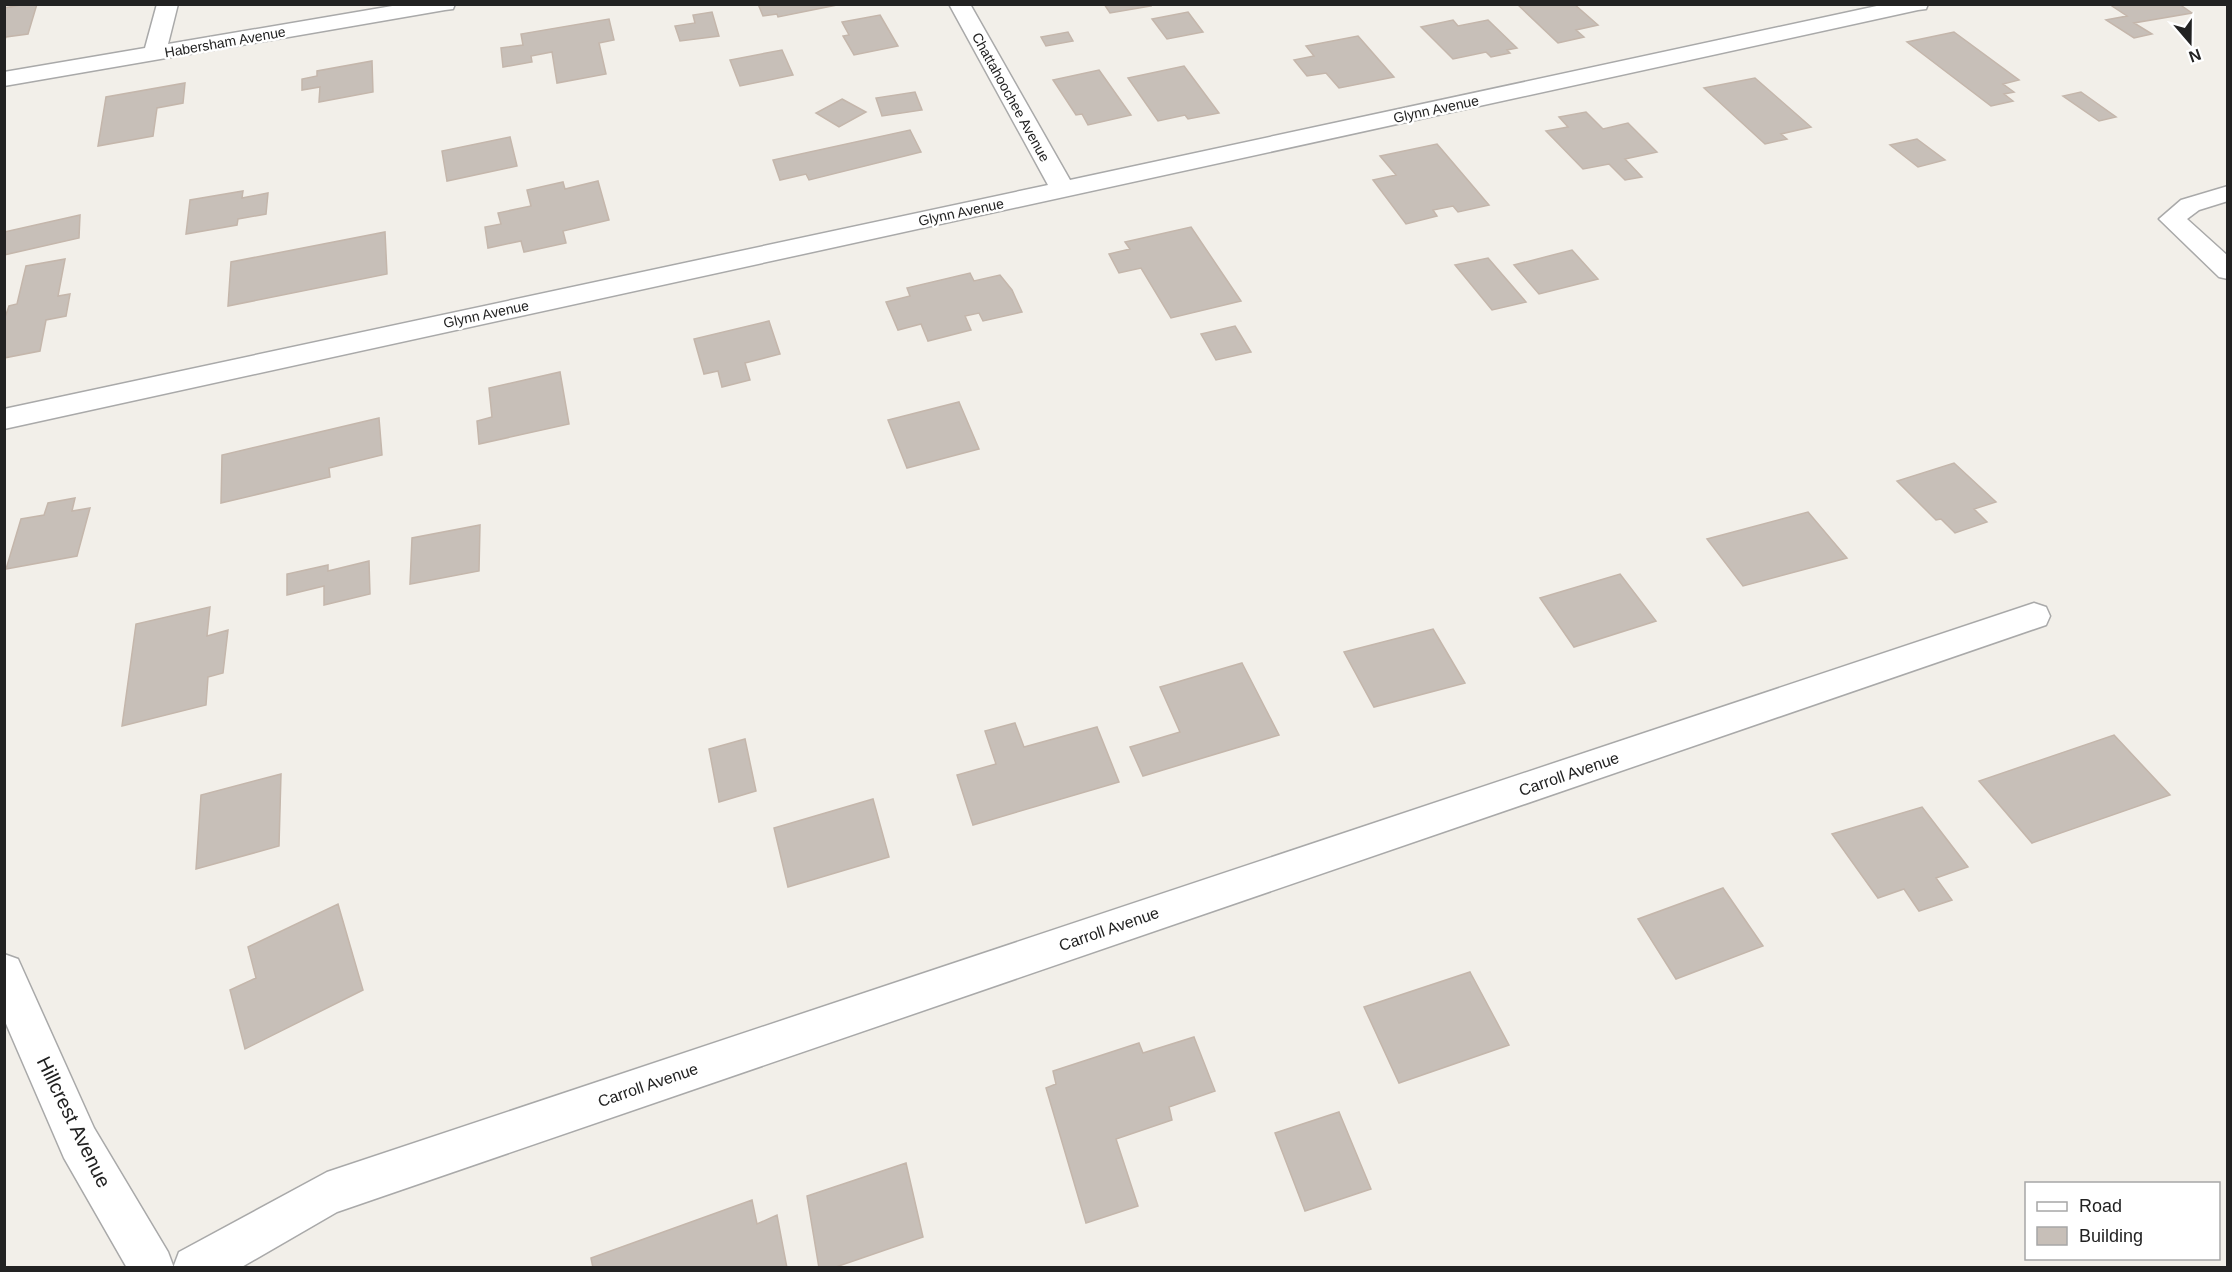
<svg xmlns="http://www.w3.org/2000/svg" width="2232" height="1272" viewBox="0 0 2232 1272" font-family="Arial,sans-serif">
<rect width="100%" height="100%" fill="#f2efe9"/>
<path fill="#c7bfb8" stroke="#c4b6ab" stroke-width="1.5" d="M26,4h11l-9,30 -22,3 -2,5v-34z
M758,4h84l-64,13 -1,-3 -14,2z
M1104,4h46l1,2 -41,7z
M1517,4h57l24,21 -22,5 8,7 -26,6z
M2109,4h70l13,9 -58,10 18,11 -18,4 -28,-18 21,-4z
M712,12l7,24 -39,5 -5,-15 20,-3 -2,-8z
M1188,12l15,20 -36,7 -15,-20z
M880,15l18,31 -44,9 -11,-19 6,-1 -7,-13z
M609,19l5,21 -15,3 7,31 -49,9 -5,-31 -21,4 1,6 -29,5 -2,-19 22,-3 -2,-11z
M1453,20l5,6 30,-6 29,28 -10,2 3,3 -19,4 -5,-5 -33,7 -32,-32z
M1068,32l5,9 -27,5 -5,-9z
M1954,32l65,48 -16,4 11,8 -10,2 9,7 -22,5 -84,-64z
M1358,36l36,41 -55,11 -13,-15 -19,3 -13,-16 20,-4 -8,-10z
M782,50l11,25 -53,11 -10,-26z
M372,61l1,31 -54,10 1,-15 -18,3v-11l15,-3v-5z
M1184,66l35,47 -31,6 -3,-4 -27,6 -30,-43z
M1099,70l32,45 -43,10 -6,-11 -6,1 -23,-35z
M1755,78l56,49 -30,7 6,5 -22,5 -61,-56z
M185,83l-2,20 -26,5 -4,28 -55,10 8,-49z
M915,92l7,18 -40,6 -6,-18z
M2081,92l35,25 -17,4 -36,-25z
M842,99l24,13 -27,15 -23,-14z
M1586,112l17,17 25,-6 29,29 -32,7 17,18 -17,3 -16,-16 -26,5 -37,-38 22,-4 -9,-10z
M910,130l11,22 -112,28 -3,-6 -26,6 -7,-20z
M510,137l7,29 -70,15 -5,-30z
M1917,139l28,21 -27,7 -28,-22z
M1437,144l52,61 -31,7 -5,-6 -20,4 4,6 -31,8 -33,-44 23,-5 -16,-19z
M598,181l11,39 -46,11 3,12 -42,9 -3,-11 -33,7 -3,-21 16,-3 -3,-11 33,-7 -4,-16 36,-8 2,7z
M243,191l-1,7 26,-5 -2,21 -28,5 -1,6 -51,9 4,-34z
M80,215l-1,23 -75,17v-23z
M1191,227l50,74 -70,17 -30,-50 -22,5 -10,-19 21,-5 -5,-7z
M385,232l2,42 -159,32 3,-44z
M1572,250l26,29 -59,15 -25,-29z
M1488,258l38,44 -34,8 -37,-45z
M65,259l-7,37 12,-2 -4,22 -20,4 -6,31 -36,7v-38l5,-14 8,-2 9,-38z
M970,273l4,8 26,-6 12,15 10,22 -39,9 -4,-8 -14,3 6,14 -43,11 -7,-17 -23,6 -12,-28 24,-6 -3,-8z
M769,321l11,33 -35,9 5,17 -28,7 -4,-16 -14,3 -10,-35z
M1235,326l16,26 -35,8 -15,-26z
M560,372l9,52 -90,20 -2,-23 15,-4 -3,-29z
M959,402l20,47 -72,19 -19,-48z
M379,418l3,37 -53,13 1,9 -109,26 1,-48z
M1954,463l42,39 -22,7 13,13 -32,11 -14,-14 -5,1 -39,-39z
M75,498l-3,13 18,-3 -13,48 -71,13 15,-50 23,-4 4,-12z
M1808,512l39,46 -104,28 -36,-47z
M480,525l-1,46 -69,13 2,-46z
M369,561l1,33 -46,11v-19l-37,9v-21l41,-9v6z
M1620,574l36,47 -82,26 -34,-49z
M210,607l-3,29 21,-6 -5,43 -15,4 -2,28 -84,21 14,-102z
M1433,629l32,54 -91,24 -30,-55z
M1242,663l37,72 -136,41 -13,-29 50,-15 -20,-45z
M1015,723l9,24 73,-20 22,55 -146,43 -16,-50 39,-11 -11,-33z
M2114,735l56,60 -138,48 -53,-62z
M745,739l11,52 -37,11 -10,-53z
M281,774l-2,72 -83,23 5,-74z
M873,799l16,58 -101,30 -14,-59z
M1922,807l46,60 -32,11 16,22 -33,11 -15,-22 -26,9 -46,-64z
M1723,888l40,58 -87,33 -38,-60z
M338,904l25,86 -118,59 -15,-59 26,-12 -8,-31z
M1470,972l39,73 -110,38 -35,-76z
M1194,1037l21,54 -46,16 3,13 -56,19 22,67 -52,17 -40,-135 10,-4 -3,-13 86,-28 4,10z
M1339,1112l32,77 -66,22 -30,-78z
M906,1163l17,74 -90,31h-14l-12,-72z
M752,1200l5,24 20,-9 10,53h-194l-2,-10z"/>
<g fill="none" stroke-linecap="round" stroke-linejoin="round">
<g stroke="#a9a9a9" stroke-width="3">
<path id="minor" d="M157,4h21l-10,40 236,-40h51l-2,5 -8,1 -441,76v-14l141,-24z
M949,4h21l100,176 816,-176h42l-2,5 -8,1 -1914,419v-20l1044,-224z
M2228,186v15l-29,9 -12,9 41,37v23l-9,-2 -60,-58 22,-19z
M2034,603l12,4 4,9 -4,9 -1709,587 -97,56h-67l6,-16 148,-80z"/>
</g>
<g stroke="#a9a9a9" stroke-width="3">
<path id="tertiary" d="M4,954l14,5 76,169 74,124 6,16h-47l-63,-110 -60,-139z"/>
</g>
<use href="#minor" fill="#fff" fill-rule="evenodd"/>
<use href="#tertiary" fill="#fff" fill-rule="evenodd"/>
</g>
<g text-anchor="middle" dominant-baseline="central" stroke-width="5" stroke-linejoin="round" paint-order="stroke">
<g font-size="14" fill="#222" stroke="#fff">
<text transform="translate(225 42) rotate(-10)">Habersham Avenue</text>
<text transform="translate(1011 97) rotate(61)">Chattahoochee Avenue</text>
<text transform="translate(1436 109) rotate(-12)">Glynn Avenue</text>
<text transform="translate(961 212) rotate(-12)">Glynn Avenue</text>
<text transform="translate(486 314) rotate(-12)">Glynn Avenue</text>
</g>
<g font-size="16" fill="#222" stroke="#fff">
<text transform="translate(1569 774) rotate(-19)">Carroll Avenue</text>
<text transform="translate(1109 929) rotate(-19)">Carroll Avenue</text>
<text transform="translate(648 1085) rotate(-19)">Carroll Avenue</text>
</g>
<g font-size="20" fill="#222" stroke="#fff">
<text transform="translate(74 1122) rotate(64)">Hillcrest Avenue</text>
</g>
</g>
<rect width="2232" height="1272" fill="none" stroke="#222222" stroke-width="12"/>
<rect x="2025" y="1182" width="195" height="78" fill="#ffffff" stroke="#a7a7a7" stroke-width="1.5"/>
<rect x="2037" y="1202" width="30" height="9" fill="#ffffff" stroke="#a7a7a7" stroke-width="1.5"/>
<text x="2079" y="1212" font-size="18" fill="#222222">Road</text>
<rect x="2037" y="1227" width="30" height="18" fill="#c7bfb8" stroke="#a7a7a7" stroke-width="1.5"/>
<text x="2079" y="1242" font-size="18" fill="#222222">Building</text>
<g transform="translate(2190 42) rotate(160)" stroke="#ffffff" stroke-width="4.5" paint-order="stroke">
<path d="M0-4.5L10 22L0 15L-10 22Z" fill="#222222"/>
<text y="-9" font-size="16" font-weight="bold" text-anchor="middle" fill="#222222">N</text>
</g>
</svg>
